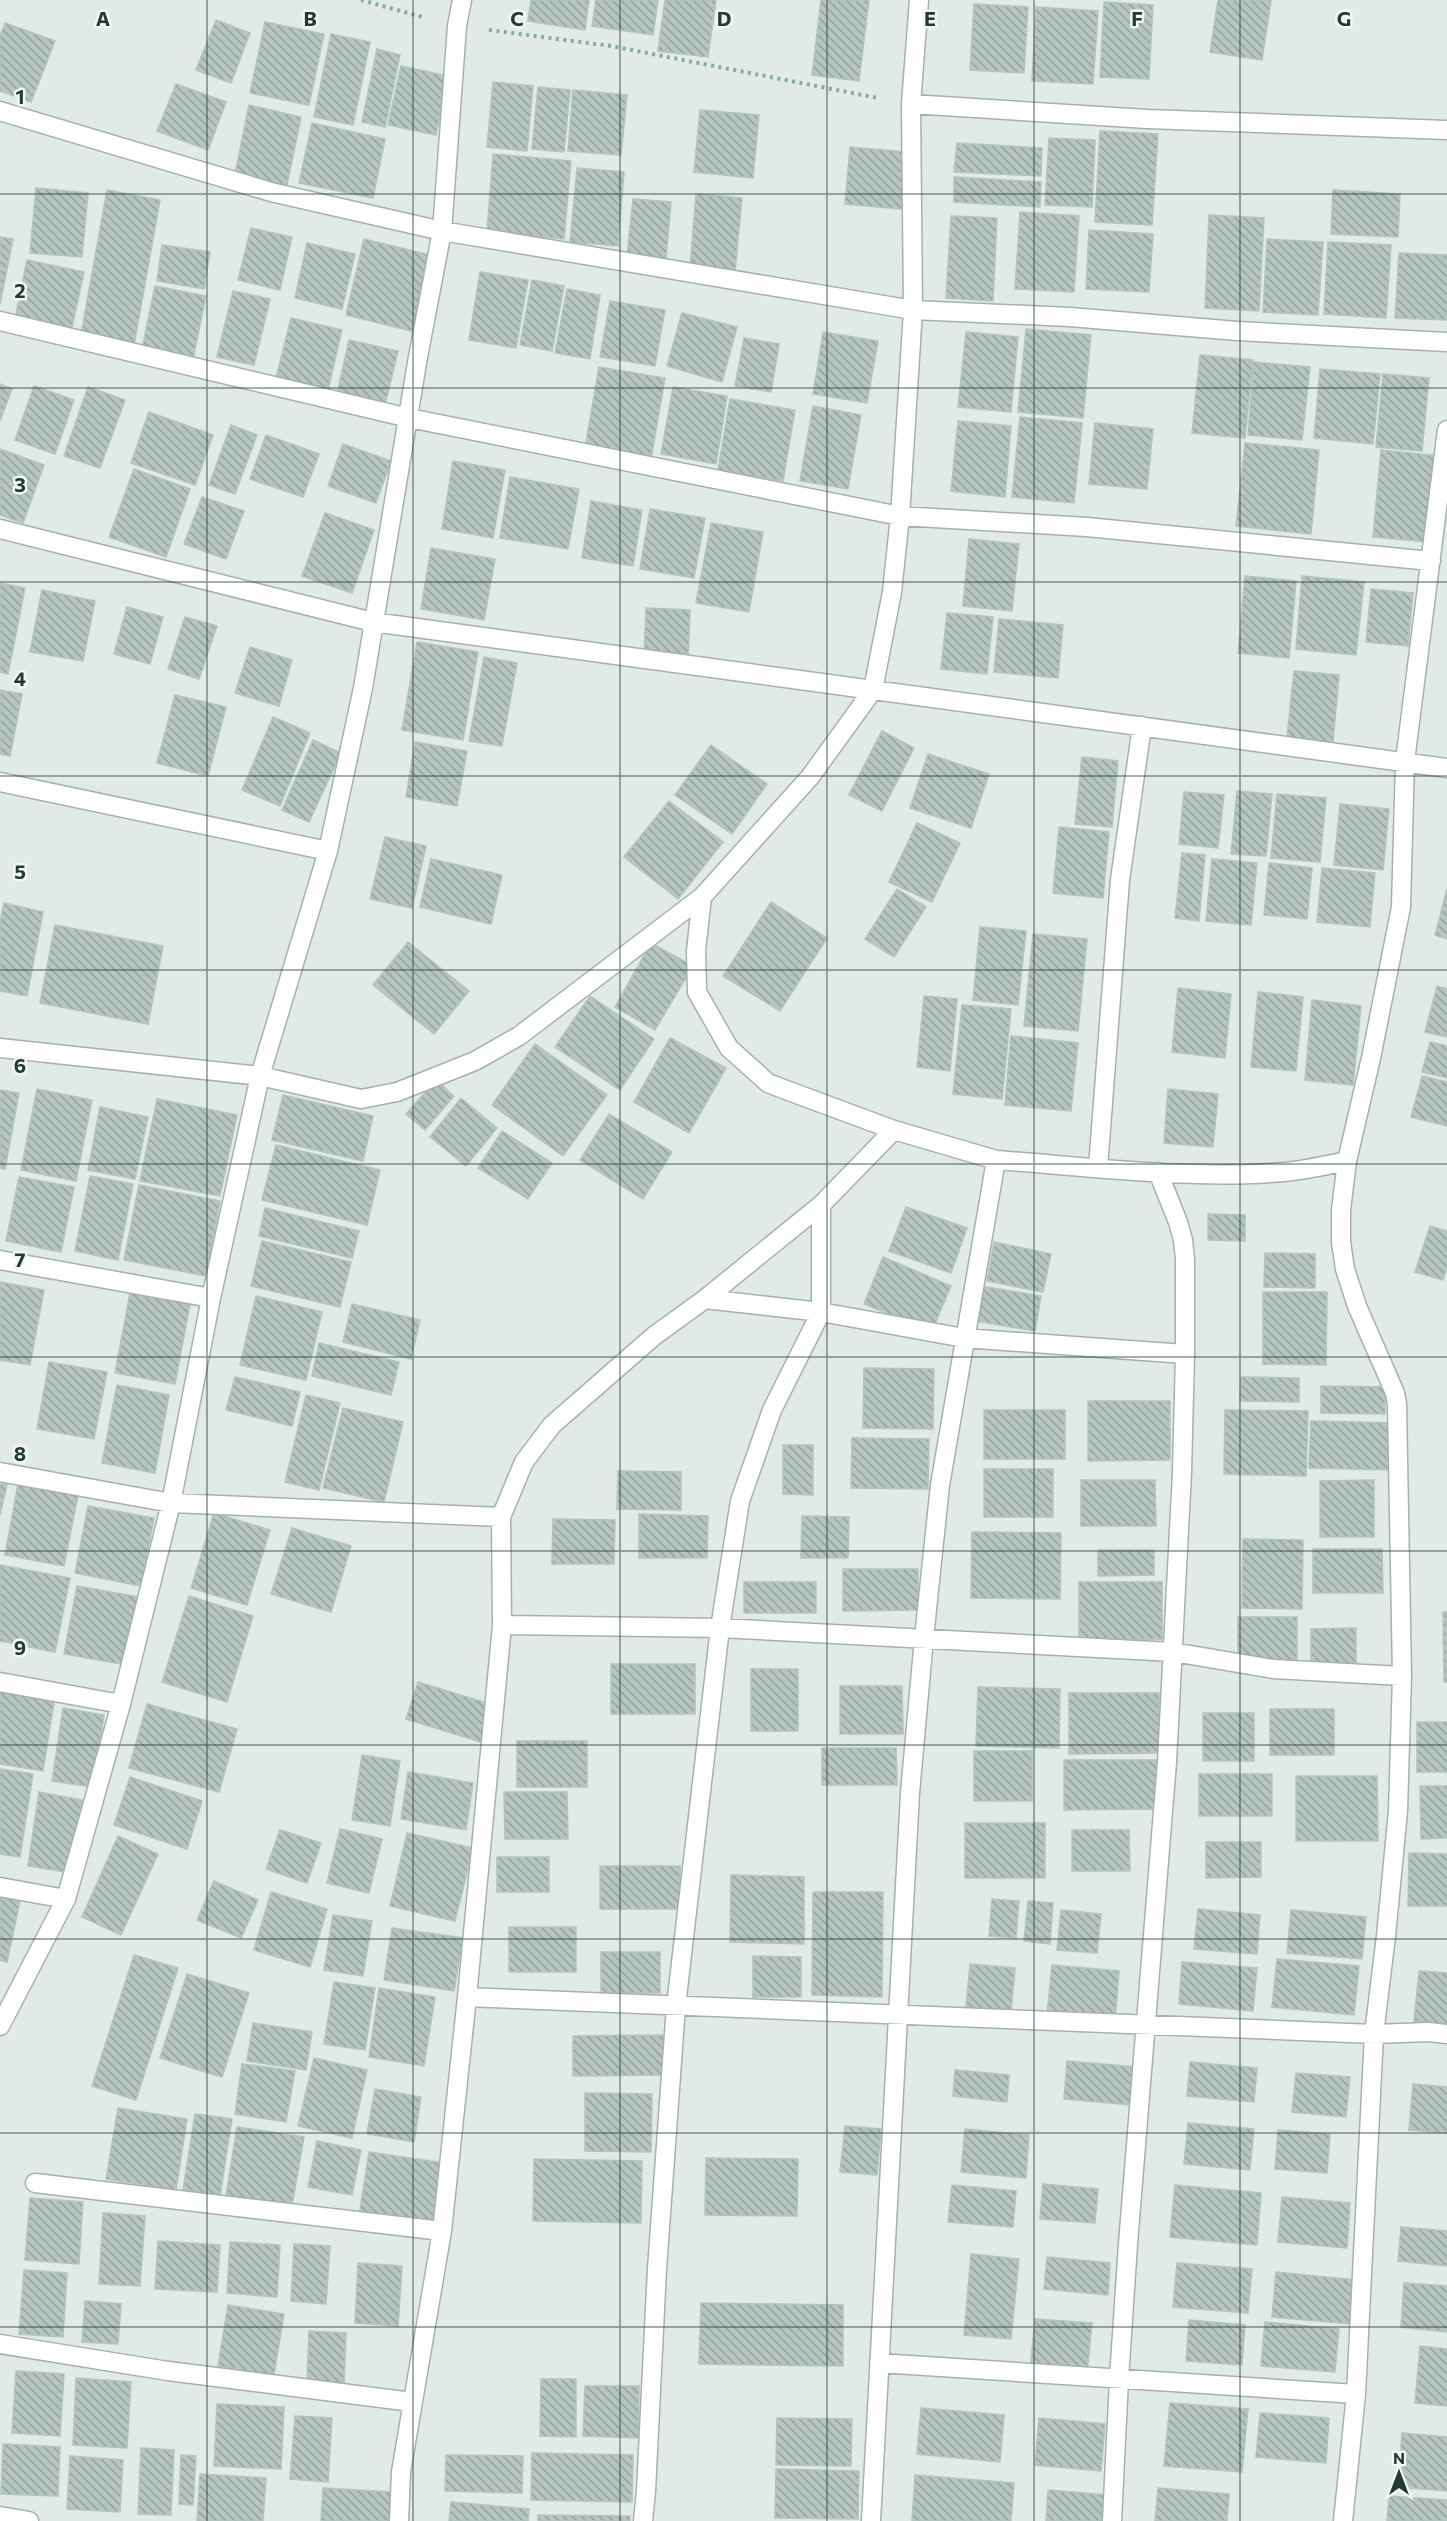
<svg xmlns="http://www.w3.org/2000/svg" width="1447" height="2521" viewBox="0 0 1447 2521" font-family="Commissioner,sans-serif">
<defs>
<pattern id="building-back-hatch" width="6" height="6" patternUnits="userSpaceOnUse" patternTransform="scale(1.5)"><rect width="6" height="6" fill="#b6c5bf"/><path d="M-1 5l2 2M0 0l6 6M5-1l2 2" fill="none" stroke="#94a19c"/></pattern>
</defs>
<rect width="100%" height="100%" fill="#e1eae6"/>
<path fill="url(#building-back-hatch)" stroke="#b4c3bd" stroke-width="1.5" d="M531,0h58l-4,30 -57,-9z
M596,0h62l-5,35 -61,-9z
M665,0h51l-8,57 -50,-6z
M821,0h48l-10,81 -47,-6z
M1218,0h53l-9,60 -52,-8z
M1104,2l49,3 -4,74 -49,-2z
M974,4l54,3 -4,66 -54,-3z
M1036,7l62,4 -5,73 -61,-3z
M216,20l34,13 -19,50 -35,-13z
M265,22l59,12 -15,71 -59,-12z
M5,23l50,18 -24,61 -31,-11v-55z
M331,34l39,8 -17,83 -39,-8z
M377,49l23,6 -15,72 -23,-5z
M401,66l47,10 -12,59 -48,-10z
M493,82l40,4 -6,65 -40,-4z
M176,84l50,18 -18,48 -51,-19z
M538,87l32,3 -6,62 -32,-3z
M573,90l54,5 -6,60 -53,-4z
M249,105l52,12 -14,68 -52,-11z
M700,110l59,5 -6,63 -59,-6z
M312,123l73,16 -12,59 -74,-15z
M1100,131l58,3 -6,91 -57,-3z
M1049,138l46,2 -3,67 -47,-2z
M957,143l85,5 -1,28 -87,-4z
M850,147l56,5 -5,57 -56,-5z
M493,154l78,7 -7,78 -77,-7z
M577,168l47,4 -6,74 -48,-4z
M954,177l87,5 -1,25 -86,-5z
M36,188l52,5 -6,64 -52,-4z
M107,190l53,10 -26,145 -53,-10z
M1333,190l67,4 -2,43 -67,-3z
M696,194l46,4 -7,74 -45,-4z
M633,199l38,3 -5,57 -39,-3z
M1020,212l59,4 -5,76 -59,-3z
M1209,215l55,3 -5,93 -54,-3z
M951,216l46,2 -4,83 -47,-3z
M251,228l41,9 -12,53 -42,-10z
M1089,230l64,4 -4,58 -63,-3z
M0,237l13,2 -13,65z
M364,239l66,16 -18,76 -66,-16z
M1267,239l56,3 -5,73 -55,-3z
M1328,242l63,3 -5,73 -62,-4z
M307,243l48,11 -13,55 -47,-11z
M162,245l48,7 -6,37 -47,-8z
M1399,253l48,2v65l-52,-2z
M27,260l57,12 -14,64 -56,-12z
M480,272l48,8 -12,68 -47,-8z
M532,280l32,6 -12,65 -32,-6z
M155,286l51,10 -13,63 -51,-10z
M567,289l33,6 -10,64 -35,-6z
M233,291l37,8 -16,66 -37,-8z
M610,301l55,9 -10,56 -55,-9z
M682,313l55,14 -15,55 -55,-16z
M291,318l51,12 -14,60 -52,-12z
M1026,329l65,6 -8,83 -65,-6z
M823,332l55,9 -11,62 -54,-9z
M966,332l52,5 -7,75 -53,-5z
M744,338l35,6 -8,48 -36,-6z
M349,340l49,11 -13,54 -48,-11z
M1200,355l53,5 -8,78 -53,-5z
M1254,362l56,5 -8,73 -54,-5z
M599,367l66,11 -14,81 -66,-11z
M1320,369l60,5 -7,70 -59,-6z
M1383,374l46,4 -7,73 -46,-4z
M0,384l12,5 -12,32z
M34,386l40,14 -19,54 -40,-14z
M88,387l37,13 -25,68 -36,-12z
M673,387l54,9 -11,68 -55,-10z
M730,399l65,11 -12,71 -65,-11z
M813,406l48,9 -13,74 -48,-8z
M149,412l64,23 -18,50 -64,-22z
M1020,417l62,6 -8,80 -62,-6z
M958,421l53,5 -6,71 -54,-6z
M1095,423l58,6 -6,60 -58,-5z
M231,425l26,10 -22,59 -26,-9z
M266,435l53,19 -16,43 -53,-18z
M1245,443l74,7 -8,84 -75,-8z
M343,444l48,17 -15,42 -48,-17z
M0,449l44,16 -21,58 -23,-8z
M1381,450l57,6 -9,86 -56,-5z
M453,461l52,9 -12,68 -51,-9z
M134,469l56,20 -24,68 -57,-20z
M510,477l69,12 -11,60 -68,-11z
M202,497l42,14 -18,48 -42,-15z
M591,501l51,9 -9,56 -51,-8z
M650,509l55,9 -11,60 -54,-9z
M325,513l49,17 -22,63 -50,-17z
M711,523l52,9 -14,80 -53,-9z
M969,539l50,5 -7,67 -49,-5z
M431,548l64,11 -11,61 -63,-11z
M1245,576l51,5 -7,77 -51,-5z
M1302,576l62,6 -8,73 -60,-6z
M0,583l25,5 -17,86 -8,-2z
M1371,589l42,4 -5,53 -42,-4z
M42,590l53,11 -12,60 -53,-9z
M127,607l36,10 -13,47 -36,-10z
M646,608l44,2 -2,51 -44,-3z
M947,613l46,4 -6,57 -46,-5z
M185,617l32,9 -18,53 -31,-10z
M999,619l64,6 -5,53 -64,-6z
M417,642l61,10 -15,88 -61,-10z
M250,647l42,13 -13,46 -44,-13z
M484,657l33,6 -15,83 -33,-5z
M1294,671l45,4 -6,67 -46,-5z
M0,690l22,4 -12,62 -10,-2z
M175,695l51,12 -18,69 -51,-13z
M273,717l37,16 -30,73 -38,-16z
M882,731l32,17 -32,63 -33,-16z
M313,740l28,13 -32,69 -27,-12z
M415,742l52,9 -10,55 -51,-9z
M711,745l56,39 -35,50 -57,-39z
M928,754l61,20 -18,54 -61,-20z
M1082,757l36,4 -6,66 -37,-3z
M1237,791l35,3 -6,62 -35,-2z
M1184,792l40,3 -6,53 -39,-4z
M1277,794l49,4 -6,64 -49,-4z
M669,801l54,41 -45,57 -54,-42z
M1340,804l49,5 -6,61 -49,-5z
M917,823l43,20 -28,59 -43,-20z
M1059,827l50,5 -6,66 -50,-5z
M385,837l41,9 -14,62 -42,-9z
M1182,853l23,2 -6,66 -24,-3z
M431,859l71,16 -11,49 -71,-17z
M1212,859l45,4 -6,62 -45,-4z
M1269,863l43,5 -5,51 -43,-4z
M1322,868l53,5 -5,54 -53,-5z
M897,889l29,18 -32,50 -29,-18z
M1447,889v50l-12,-4z
M771,902l56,36 -47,73 -57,-35z
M4,903l39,9 -16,84 -27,-5v-69z
M55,925l108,21 -15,78 -108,-21z
M980,927l46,4 -8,74 -45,-5z
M1033,934l54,5 -9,92 -54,-5z
M408,942l61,49 -35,43 -61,-49z
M651,943l42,23 -38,64 -40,-23z
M1437,986l10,3v48l-22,-5z
M1178,988l53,6 -6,64 -53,-6z
M1258,992l45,5 -7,74 -45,-4z
M590,996l64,43 -34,51 -65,-43z
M924,996l33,3 -7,72 -33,-4z
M1312,1000l49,6 -8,79 -48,-5z
M962,1005l49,4 -9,90 -49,-5z
M1011,1036l67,7 -7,68 -66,-6z
M670,1038l56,30 -37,65 -55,-31z
M1430,1042l17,4v32l-25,-6z
M535,1044l72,51 -44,61 -71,-51z
M1422,1076l25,6v44l-36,-9z
M436,1080l18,16 -29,34 -19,-16z
M37,1089l55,11 -16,81 -55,-11z
M1168,1089l50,5 -5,53 -49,-4z
M0,1090l19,3 -14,76 -5,-1z
M283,1095l90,21 -10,45 -91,-21z
M461,1098l36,30 -31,38 -36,-29z
M157,1099l80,16 -17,81 -80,-15z
M100,1107l48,10 -13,62 -47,-9z
M609,1114l63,38 -29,47 -63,-39z
M502,1131l50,32 -24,36 -50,-31z
M276,1145l104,25 -13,55 -105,-25z
M90,1176l43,8 -15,76 -43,-9z
M19,1177l55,10 -13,65 -55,-11z
M139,1185l81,16 -14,75 -82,-16z
M906,1207l61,21 -16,45 -62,-22z
M265,1208l94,23 -7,27 -93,-22z
M1208,1214l37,1v26l-37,-1z
M1430,1226l17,5v36l-4,13 -28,-8z
M262,1241l89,21 -11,45 -89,-21z
M994,1242l57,12 -8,38 -56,-11z
M1265,1253l50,1v34l-51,-1z
M883,1257l68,29 -19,45 -68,-27z
M0,1282l44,8 -14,75 -30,-5z
M981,1286l60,10 -6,35 -60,-10z
M1263,1292h64l-1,73 -63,-1z
M130,1293l60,11 -15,80 -60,-11z
M256,1296l66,16 -16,68 -66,-15z
M352,1304l68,16 -9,39 -68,-17z
M319,1343l80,19 -8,33 -79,-19z
M49,1362l58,10 -13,67 -57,-10z
M864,1368l70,1 -1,60 -70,-1z
M235,1377l65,15 -8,34 -66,-16z
M1241,1377l58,1v24l-59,-1z
M117,1385l52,10 -14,78 -53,-10z
M1321,1386l64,1v27l-64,-1z
M306,1395l34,8 -21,87 -34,-8z
M1088,1401h82v59l-82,1z
M343,1408l60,14 -19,80 -61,-14z
M984,1410h81v49h-81z
M1225,1410l83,1 -2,65 -82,-2z
M1311,1421l84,2v47l-86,-2z
M852,1438l77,1 -1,50 -77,-1z
M783,1445h30v50l-30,-1z
M984,1469h69v48h-69z
M618,1471l63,1v38l-64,-1z
M1081,1480h74l1,46h-75z
M1374,1480v57h-54v-56z
M0,1484l7,1 -7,30z
M18,1484l60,11 -14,71 -59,-11z
M88,1506l66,12 -13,68 -66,-13z
M214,1513l56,17 -23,75 -56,-17z
M639,1514l69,2 -1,42h-68z
M802,1516l47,1 -1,41h-47z
M553,1519l62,1 -1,44h-62z
M292,1528l59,18 -20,66 -60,-18z
M972,1532l89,1 -1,66 -89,-1z
M1243,1539l60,1 -1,69 -60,-1z
M1313,1549h69l1,44h-70z
M1098,1550h56v25l-56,1z
M0,1565l70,13 -15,74 -55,-11z
M843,1569h75v41l-75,1z
M744,1582h72v31h-72z
M1079,1582h83v57l-83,1z
M77,1586l62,11 -13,68 -62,-11z
M189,1596l64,20 -26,86 -65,-20z
M1443,1612h4v70h-3z
M1238,1617h59v43h-59z
M1356,1628v38h-45v-37z
M611,1664h84v50h-84z
M751,1669h47v62h-47z
M418,1682l75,23 -12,37 -75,-23z
M840,1686h62l1,48h-63z
M978,1687l82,2 -1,59 -83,-2z
M0,1688l55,8 -12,75 -43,-7z
M1069,1693h90v60l-90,1z
M147,1704l90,25 -18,63 -90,-24z
M63,1708l41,7 -11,72 -41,-6z
M1270,1709h64v46h-64z
M1203,1713h51v48h-51z
M1417,1722h30v50h-30z
M517,1741h70v46h-70z
M822,1748h74l1,37h-75z
M974,1751h58v50h-58z
M362,1755l38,6 -10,65 -38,-6z
M1064,1760h94l1,49 -95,1z
M0,1769l33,5 -13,83 -20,-3z
M408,1772l65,11 -7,47 -65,-11z
M1199,1774h73v42h-73z
M1296,1776h81l1,65h-82z
M130,1777l72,24 -15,48 -73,-24z
M1420,1786h27v52l-26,1z
M39,1792l43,8 -11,73 -43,-7z
M504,1792h63l1,47h-63z
M965,1823h80v55h-80z
M340,1829l42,10 -13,54 -42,-10z
M280,1830l41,13 -14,40 -41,-14z
M1072,1830h57l1,41h-58z
M407,1833l66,15 -18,73 -65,-15z
M118,1836l40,18 -37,81 -39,-18z
M1206,1842h55v35l-55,1z
M1409,1853l38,1v52h-39z
M497,1857h52v35h-52z
M600,1866h80v43h-80z
M731,1875l73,2v67l-74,-2z
M214,1881l44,19 -17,38 -44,-18z
M0,1892l21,4 -14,66 -7,-2z
M271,1892l56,17 -17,58 -56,-17z
M813,1892h70l-1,105 -70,-2z
M992,1899l27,2 -3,37 -27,-2z
M1028,1901l25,2 -3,41 -26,-3z
M1198,1909l62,6 -3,39 -63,-5z
M1061,1910l40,4 -4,39 -40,-3z
M1291,1910l75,7 -4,42 -75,-6z
M333,1915l39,6 -9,55 -39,-6z
M509,1927h67v45h-67z
M392,1928l71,10 -9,53 -70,-11z
M601,1952h59v41h-59z
M134,1955l44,13 -42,132 -44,-14z
M753,1956l48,1v40h-48z
M1277,1959l82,7 -5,49 -82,-8z
M1182,1962l75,6 -4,43 -74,-7z
M970,1964l45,4 -4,43 -45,-4z
M1052,1965l67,6 -4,49 -68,-5z
M1419,1971l28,2v51l-33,-3z
M187,1974l62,19 -27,84 -62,-19z
M334,1982l41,6 -10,62 -41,-6z
M379,1988l56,9 -11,69 -55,-9z
M253,2023l59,9 -6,38 -59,-9z
M664,2035v40l-91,1v-40z
M314,2058l53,12 -15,68 -54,-12z
M1067,2061l69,6 -4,38 -68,-6z
M1190,2062l67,6 -3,34 -67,-6z
M242,2064l53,7 -9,51 -51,-8z
M955,2070l54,5 -2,27 -54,-6z
M1296,2073l54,4 -4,40 -54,-5z
M1413,2084l34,3v46l-38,-3z
M375,2089l46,8 -7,45 -47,-8z
M585,2093l67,1 -1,58 -66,-1z
M118,2108l69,11 -11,71 -70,-11z
M195,2114l37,5 -12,77 -37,-6z
M1188,2123l66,6 -4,41 -66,-6z
M845,2126l36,3 -4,46 -37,-3z
M237,2127l67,10 -12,69 -66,-10z
M965,2129l64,6 -3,43 -65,-6z
M1278,2130l52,4 -3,39 -52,-4z
M317,2141l44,9 -9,45 -44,-8z
M369,2152l74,11 -10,65 -74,-12z
M706,2158l92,1 -1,57 -92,-1z
M534,2159l108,2 -1,62 -108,-2z
M1043,2184l55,5 -3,34 -55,-4z
M952,2185l64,6 -3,36 -65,-5z
M1175,2185l86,8 -4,52 -87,-8z
M1282,2197l68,6 -3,45 -69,-6z
M30,2198l53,4 -4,62 -54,-4z
M103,2213l42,3 -5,70 -41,-2z
M1401,2227l46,4v35l-49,-5z
M158,2241l62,4 -3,47 -62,-3z
M230,2242l50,3 -3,52 -50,-4z
M294,2244l36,2 -4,58 -35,-3z
M971,2254l48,5 -8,80 -47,-4z
M1047,2257l63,6 -2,32 -64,-6z
M358,2263l44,3 -4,60 -43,-3z
M1177,2263l75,6 -4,44 -75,-6z
M24,2270l43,3 -4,64 -44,-3z
M1276,2272l80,8 -5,44 -79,-7z
M1404,2283l43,3v46l-46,-5z
M85,2301l36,3 -3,40 -36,-2z
M701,2303l142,2v61l-144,-2z
M228,2305l56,9 -10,61 -56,-9z
M1035,2319l57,4 -5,51 -57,-4z
M1189,2320l56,5 -3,40 -56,-4z
M1265,2322l74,7 -4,43 -74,-6z
M309,2331l37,2 -2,53 -37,-2z
M1420,2346l27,3v57l-32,-3z
M16,2371l48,3 -4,62 -48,-3z
M76,2378l55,4 -4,66 -54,-3z
M541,2379h35v58l-36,-1z
M585,2386h54l-1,52 -55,-2z
M1170,2403l78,6 -6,63 -78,-6z
M217,2404l67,3 -3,62 -67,-3z
M921,2408l83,7 -4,47 -83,-8z
M1260,2413l69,5 -3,45 -70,-6z
M295,2416l37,2 -4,64 -38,-3z
M777,2418l75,1 -1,47 -75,-1z
M1039,2418l66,6 -4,47 -66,-6z
M1402,2433l45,4v54l-49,-4z
M3,2444l57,3 -2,49 -57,-2z
M141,2448l33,2 -3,65 -33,-1z
M532,2453l101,2 -1,47 -101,-2z
M181,2455l15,1 -3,49 -14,-1z
M446,2455l77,1 -1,37 -77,-2z
M70,2456l53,4 -3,52 -53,-3z
M776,2469l83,2 -1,48 -83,-1z
M200,2474l66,4 -3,43h-66z
M915,2475l99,8 -3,38h-99z
M323,2488l68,4 -2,29h-68z
M1158,2488l71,6 -2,27h-72z
M1048,2490l59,5 -1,26h-60z
M1389,2496l58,4v21h-60z
M451,2502l78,7 -1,12h-79z
M538,2515l92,1v5h-92z"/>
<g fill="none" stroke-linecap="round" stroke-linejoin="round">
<g stroke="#a4b2ad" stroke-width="21">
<path id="minor" d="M911,104l236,15 300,11
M0,111l271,81 171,39 471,79 157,7 167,14 210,11
M0,321l409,97 491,98 187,11 344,34
M0,529l373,93 1074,146
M0,782l328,69
M702,897l-6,54 1,41 32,56 39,35 18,7 108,40 102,30 -56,325 -16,153 -14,155 -39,728
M0,1048l260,28 101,23 36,-7 78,-31 44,-25 183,-139 108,-120 63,-87 19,-98 8,-76 13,-206 -2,-206 8,-104
M996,1160c95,7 193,20 288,12 22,-2 43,-7 63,-11
M1098,1168l22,-288 22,-154
M0,1260l211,38
M705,1299l116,13 143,26 221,16
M0,1472l171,31 330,14
M502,1625l218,3 453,24 100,17 129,7
M0,1682l121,22
M0,1887l66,12
M467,1997l907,37 54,-2 19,2
M0,2026l66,-127 55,-195 50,-201 40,-205 49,-222 68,-225 35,-163 55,-331 24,-126 15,-205 5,-26
M35,2183l407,48
M0,2344l168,27 244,31
M879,2363l477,31
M0,2516l29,5
M399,2521l2,-49 41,-241 25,-234 35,-372 -1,-108 23,-55 28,-37 102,-89 51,-37 116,-94 73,-75
M643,2521l3,-30 11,-222 19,-263 44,-378 20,-127 32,-91 49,-98v-107
M1112,2521l7,-142 9,-135 39,-482 15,-290 3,-118v-95l-2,-19 -5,-18 -20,-50
M1343,2521l13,-127 18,-360 12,-98 12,-125 4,-135 -5,-272 -2,-11 -38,-87 -12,-37 -4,-27v-32l6,-49 24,-103 30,-151 4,-146 42,-331"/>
</g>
<path stroke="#83ac9f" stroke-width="4" stroke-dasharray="3 4.5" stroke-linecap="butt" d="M361,0l65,18
M489,30l122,16 267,52"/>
<use href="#minor" stroke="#fff" stroke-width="18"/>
</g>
<path fill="none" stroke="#223a34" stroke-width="1.5" stroke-opacity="0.55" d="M207,0v2521M413,0v2521M620,0v2521M827,0v2521M1034,0v2521M1240,0v2521M0,194h1447M0,388h1447M0,582h1447M0,776h1447M0,970h1447M0,1164h1447M0,1357h1447M0,1551h1447M0,1745h1447M0,1939h1447M0,2133h1447M0,2327h1447"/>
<g font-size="20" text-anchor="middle" font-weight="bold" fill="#223a34" stroke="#f1f7f4" stroke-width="5" stroke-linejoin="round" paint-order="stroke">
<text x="103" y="26">A</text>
<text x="310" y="26">B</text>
<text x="517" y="26">C</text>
<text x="724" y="26">D</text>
<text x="930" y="26">E</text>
<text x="1137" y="26">F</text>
<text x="1344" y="26">G</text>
<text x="20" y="104">1</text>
<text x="20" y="298">2</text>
<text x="20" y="492">3</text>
<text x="20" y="686">4</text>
<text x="20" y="879">5</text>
<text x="20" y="1073">6</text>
<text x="20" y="1267">7</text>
<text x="20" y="1461">8</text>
<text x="20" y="1655">9</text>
</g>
<g transform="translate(1399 2473)" stroke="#f1f7f4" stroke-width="4.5" paint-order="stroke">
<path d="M0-4.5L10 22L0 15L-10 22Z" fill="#223a34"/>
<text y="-9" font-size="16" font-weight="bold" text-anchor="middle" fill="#223a34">N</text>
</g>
</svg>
